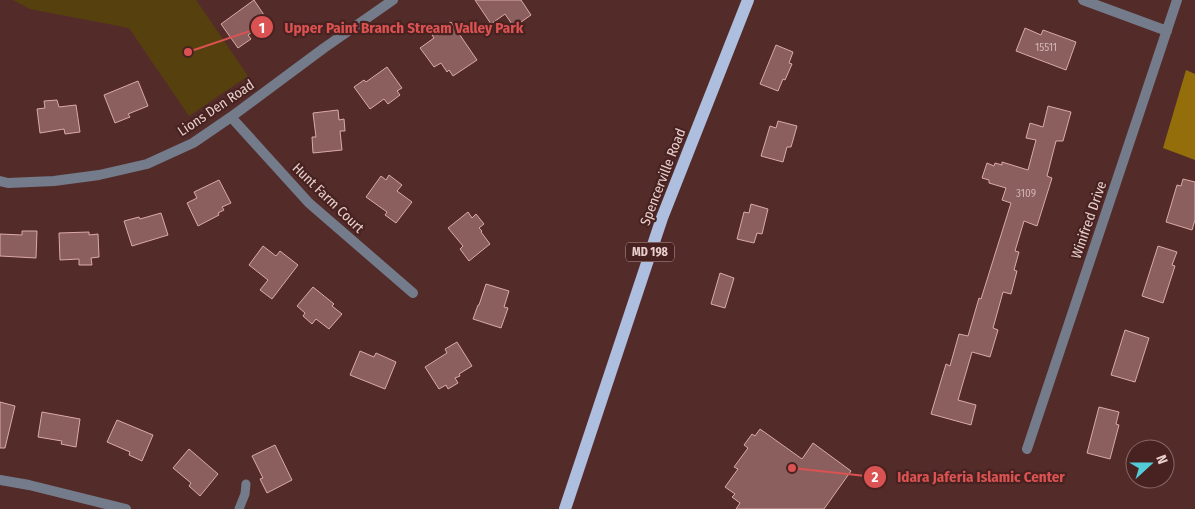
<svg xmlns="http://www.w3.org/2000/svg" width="1195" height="509" viewBox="0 0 1195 509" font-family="'Fira Sans Condensed',sans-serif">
<rect width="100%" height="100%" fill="#532c2a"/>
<path fill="#56400e" d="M13,0h183l52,76 -59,40 -60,-88 -99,-19z"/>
<path fill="#946e0a" d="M1186,70l9,4v86l-32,-12z"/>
<path fill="#8b5f5d" stroke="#dbaaa7" d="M254,0l14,21 -20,14 3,4 -13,9 -17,-24z
M475,0h46l10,15 -17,12 -9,-13 -14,10z
M451,22l26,38 -24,16 -4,-6 -2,2 -6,-9 -7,4 -14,-19 14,-10 -2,-3z
M1025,28l16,7 2,-5 33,12 -10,28 -50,-19z
M776,45l17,7 -4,11 3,1 -7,16 -2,-1 -5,12 -18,-7z
M387,67l15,21 -5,3 3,4 -12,9 -4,-5 -14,10 -16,-22 10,-7 2,2z
M138,81l10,25 -20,8 2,3 -15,6 -11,-28z
M57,100l2,7 17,-2 4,27 -15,2 -1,-5 -24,4 -3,-24 8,-1 -1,-7z
M1048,106l23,6 -8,29h-7l-9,35 5,2 -15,48 -13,-5 -9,30 4,1 -5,18 3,1 -6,23 -8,-2 -10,36 5,2 -8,27 -18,-5 -14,48 18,5 -5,20 -40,-11 15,-50 4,2 9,-32 9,2 11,-38 2,1 30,-96 -9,-3 4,-12 -17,-5v-3l-7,-2 5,-15 7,3 1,-3 7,2v-3l26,8 8,-30 -10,-2 4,-15 13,4z
M338,110l1,10 5,-1 1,12h-5l2,19 -29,3 -1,-16h4l-3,-24z
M778,121l19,5 -6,21h-4l-4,15 -22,-6 9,-30 6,2z
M389,175l13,10 -5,6 15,11 -16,21 -11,-8 2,-3 -21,-15 15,-21 5,4z
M1183,179l12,3v38l-3,10 -26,-8 11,-37 4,1z
M219,180l12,23 -9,4 2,3 -6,3 1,2 -21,11 -11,-23 10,-5 -3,-6z
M751,204l17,5 -6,25 -5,-1 -3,10 -17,-4 7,-27 5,1z
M468,212l4,6 4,-4 8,10 -5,4 3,3 -1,1 9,12 -21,17 -9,-12 3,-3 -15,-18z
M161,213l7,22 -36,11 -8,-25 15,-4 1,2z
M22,231h15l-1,27 -36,-2v-22l22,1z
M89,232v3l9,-1 1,23 -8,1 1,7h-13v-6l-19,1 -1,-27z
M263,246l13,10 4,-5 18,14 -26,34 -12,-9 8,-10 -19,-15z
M1158,246l19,6 -5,13 3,1 -12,37 -21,-7z
M720,273l14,5 -9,30 -14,-4z
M486,284l23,7 -5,16 4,1 -7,20 -28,-9 5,-14h1z
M313,287l21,17 -2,2 10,8 -13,15 -13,-10 -4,5 -9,-8 2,-3 -8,-7z
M1125,330l24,8 -14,44 -24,-7z
M457,342l15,24 -13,8 1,2 -5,2 3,5 -10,6 -2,-4 -7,4 -14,-22 22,-14 -2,-4z
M360,351l14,6 2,-4 20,9 -11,27 -35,-14z
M0,402l15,4 -10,42h-5z
M1099,407l20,5 -3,12 3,1 -9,34 -23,-6z
M42,412l38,7 -4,28 -15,-3 1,-3 -24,-4z
M117,420l36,15 -11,26 -13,-6 1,-3 -23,-10z
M760,429l42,30 11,-16 38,28 -27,38h-88l4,-6 -8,-6 3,-3 -10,-7 13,-18 -4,-2 14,-19 -4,-3 8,-11 3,2z
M275,445l17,35 -25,13 -7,-14 3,-1 -11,-22z
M189,449l29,25 -18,22 -11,-10 2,-3 -18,-15z"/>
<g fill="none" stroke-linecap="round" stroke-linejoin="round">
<path stroke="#747c8c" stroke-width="9" d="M239,509l6,-15 1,-10"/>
<path stroke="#747c8c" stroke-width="10" d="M1083,0l84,31
M231,117l78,86 104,90
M0,181l8,2 46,-2 45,-6 48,-11 46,-21 38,-26 93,-69 69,-48
M1027,449l150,-449
M0,480l29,5 97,24"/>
<path stroke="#adbede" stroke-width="12" d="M565,509l97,-291 86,-218"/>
</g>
<g text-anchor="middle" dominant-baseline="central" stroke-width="4.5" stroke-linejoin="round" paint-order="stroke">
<g font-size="11" fill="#d1b3b1">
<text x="1046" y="47">15511</text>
<text x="1026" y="193">3109</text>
</g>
<rect fill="#472220" stroke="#b89b99" stroke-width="1" x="626" y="242.5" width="48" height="19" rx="4"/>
<g font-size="12" font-weight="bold" fill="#e8cfcd">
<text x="650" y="252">MD 198</text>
</g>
<g font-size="14" fill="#e8cfcd" stroke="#472220">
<text transform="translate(216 108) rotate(-34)">Lions Den Road</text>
<text transform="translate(663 177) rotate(-69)">Spencerville Road</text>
<text transform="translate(328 198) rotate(44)">Hunt Farm Court</text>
<text transform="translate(1089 220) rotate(-71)">Winifred Drive</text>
</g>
</g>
<path fill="none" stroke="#da5251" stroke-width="2" d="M188 52L262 27M792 468L875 477"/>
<g fill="#da5251" stroke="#472220" stroke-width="2">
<circle cx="188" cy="52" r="5"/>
<circle cx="792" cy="468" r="5"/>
<circle cx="262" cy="27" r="12"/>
<circle cx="875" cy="477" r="12"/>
</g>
<g font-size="15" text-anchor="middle" font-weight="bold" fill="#fff">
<text x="262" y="33">1</text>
<text x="875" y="482">2</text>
</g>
<g font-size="15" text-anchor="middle" font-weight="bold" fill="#da5251" stroke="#472220" stroke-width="4.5" stroke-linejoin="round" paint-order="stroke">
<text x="404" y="33">Upper Paint Branch Stream Valley Park</text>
<text x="981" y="482">Idara Jaferia Islamic Center</text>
</g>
<g transform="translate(1150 464) rotate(69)"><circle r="24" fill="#472220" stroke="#876765"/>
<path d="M0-4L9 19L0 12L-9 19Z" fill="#52ccd6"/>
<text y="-8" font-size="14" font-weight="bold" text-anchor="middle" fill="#e8cfcd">N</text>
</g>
</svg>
